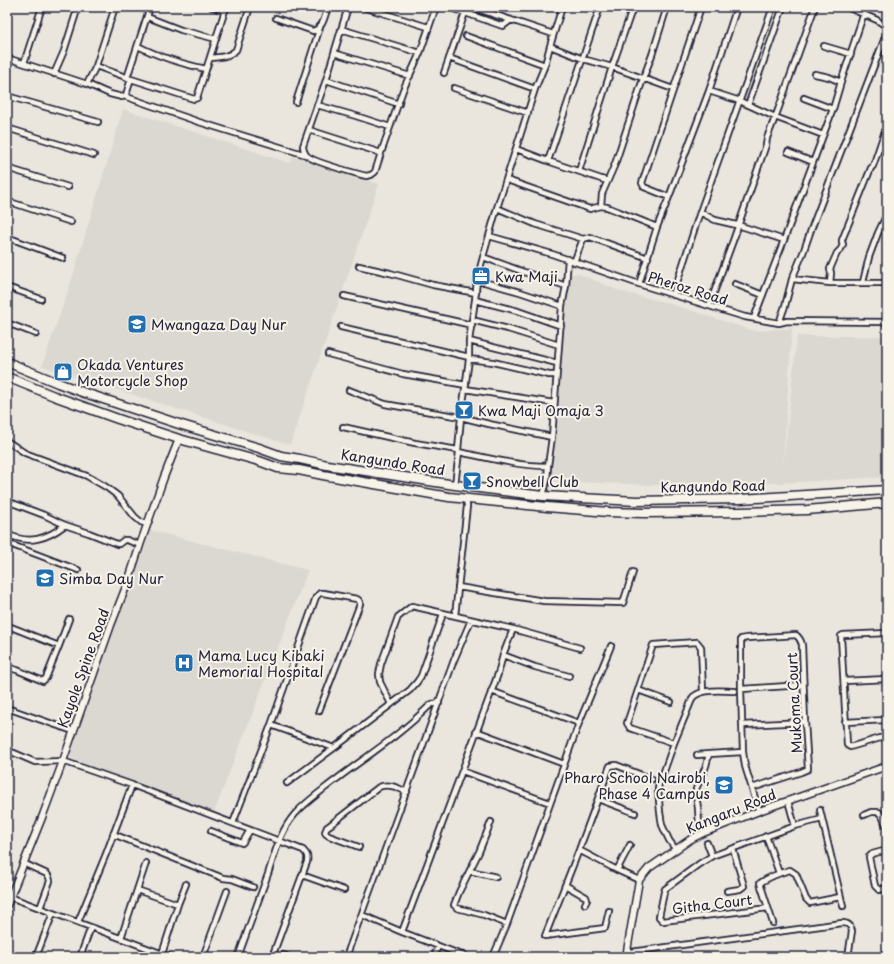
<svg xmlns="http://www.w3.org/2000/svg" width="894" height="964" viewBox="0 0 894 964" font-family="'Playpen Sans',sans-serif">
<rect width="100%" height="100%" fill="#eae6de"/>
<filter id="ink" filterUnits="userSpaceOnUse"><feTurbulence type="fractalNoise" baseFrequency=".025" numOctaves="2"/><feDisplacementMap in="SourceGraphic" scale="8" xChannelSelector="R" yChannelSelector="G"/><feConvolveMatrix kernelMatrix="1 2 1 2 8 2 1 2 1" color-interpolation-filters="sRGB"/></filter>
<g filter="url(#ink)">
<path fill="#dbd8d2" d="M123,109l167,54 3,-7 86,28 -89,261 -248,-79 29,-84z
M577,273l43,18 48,12 86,28 38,-3 -9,139 14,-131h90v141l-106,6 -129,2 -103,-4 20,-206z
M145,529l163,41 -95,245 -150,-60z"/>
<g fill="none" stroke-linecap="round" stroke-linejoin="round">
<g stroke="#22223b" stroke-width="8">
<path id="street" d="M212,7l13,4
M348,7l-22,73 -23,66c0,3 1,6 3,9 6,7 49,18 60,21l5,-1 4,-3 6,-19 22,-63 17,-37 16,-46
M363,7l65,20
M448,7l55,19 8,-6
M472,7l81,27
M847,7l30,13 10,7
M7,13l2,-6
M147,16l3,2 31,12 35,9
M276,18l37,13c11,-4 11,-14 15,-24
M341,29l79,24
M466,36l79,29
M138,46c21,11 45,18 68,23
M550,46l33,13 29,8 61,22
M824,46l27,8
M334,53l76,23
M7,58l80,26 23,10 12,3 4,-2 5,-16
M210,58c10,-1 19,-1 26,-8l14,-43
M449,58l86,31
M24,63l18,-56
M96,66l35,13 63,20 3,-1 29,-91
M444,73l23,-66
M54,74l10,-23 14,-44
M815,74l14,3 12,5
M127,78l23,-71
M326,80l73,24
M87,84l9,-18 19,-59
M454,88l74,25
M709,91l31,10 35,16 48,18
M7,96l91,26
M124,96l75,26 107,33
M804,98l29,11
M296,102l24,-75
M317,105l39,11 34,11
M748,105l35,-98
M7,128l87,27
M309,130l72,23
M516,149l32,12 59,20
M788,152l25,10
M548,161l52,-154
M7,168l61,19
M579,171l33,-104 21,-60
M507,180l83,29 11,-3 6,1 50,20
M669,197l-25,-10 -2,-4 59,-176
M7,201l64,21
M601,206l1,-12 13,-30 28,-85 9,-24 15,-48
M497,208l38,16 48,15 7,-2 8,3 50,18
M700,212l15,8 26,6 43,14
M489,236l63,18 87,30 83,26 23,7 34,6 8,-2 100,1
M7,237l56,21
M483,257l41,15 42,14
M574,262l9,-23
M359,266l31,7 43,12 43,8
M792,279l38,4h57
M477,280l43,12 42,14
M863,282l6,-25 9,-24 9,-19
M830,283l1,-10 -1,-4 7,-16 4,-4 2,-5 -1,-1v-3l29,-72 2,-2 14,-41
M639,284l18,-57 12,-30 40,-106 28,-84
M735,284l28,11
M7,287l34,12
M673,295l27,-83 73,-205
M344,296l128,29
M475,300l43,11 43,15
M709,306l25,-68 32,-93 1,-7 11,-28 37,-103
M754,318l30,-78 49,-131 8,-27 23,-69
M472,320l36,9 51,16
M7,323l29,11
M779,323l6,-17 7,-27 11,-26 9,-26 75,-195
M341,327l128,30
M469,341l88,22
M328,354l75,20 63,11
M469,359l24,3 56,13h7
M465,389l89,14
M349,390l36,14 11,2 65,11 28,7 63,13
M343,427l72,16 43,7
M7,441l18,12 62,23 19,11 12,9 17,21 6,5 6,2
M459,452c29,6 59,14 89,14
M455,485l4,-33 -1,-2 3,-33 4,-28 4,-30v-18l6,-41 2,-20 6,-23 14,-49 38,-119 10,-24 5,-19 12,-39
M543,496l4,-16 1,-14 4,-29 7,-92 3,-39 4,-20 2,-27
M7,501l37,14 21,10 24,8 28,11h2l5,-4h3l13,5
M7,534c22,11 40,5 58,-9
M7,543l71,27
M458,587l86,14 79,2 10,-31
M455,616l12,-110 -1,-8
M7,629l4,-2 48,19 10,-27
M887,633l-44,2 -2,1 6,109 3,2 37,-11
M503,655l32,12 34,9
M7,667l10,3 26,11 3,-3 13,-32
M844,681l43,-2
M741,689l62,-4
M638,690l33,12
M491,691l88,32
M391,704l-11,-22 -1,-8 2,-10 17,-47 14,-11 101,23 67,19
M7,708l66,23
M845,722l42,-2
M271,725l63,23 76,-58 7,-8 4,-6 22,-62
M743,725l62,-3
M476,731l88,33
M674,743l-44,-15 -3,-5 26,-78 44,-3 4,5 2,44
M7,750l28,12 28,-1 69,24 171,65c4,4 5,6 4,12l-35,95
M697,755l12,-1
M462,771l88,32
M287,783l47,-35
M752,788l49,-16 7,-3 -3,-47 -3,-77c-1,-5 -2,-7 -6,-10l-49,3 -6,1v50l2,63 2,14 14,45
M598,799l37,14
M788,801l7,25
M820,810l23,96
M864,815l7,-3h8l4,6 4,10
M491,822l-12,30 -20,40 -5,13 3,3 27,7 23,9
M233,823l38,-98 45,-128 4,-4h3l34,6c2,1 3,2 3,5l-41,107
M699,825l-1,-17 -2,-13v-6l10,-23 3,-12 34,-2
M211,831l31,12 1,-1 7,-12
M113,834l110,44 9,1 21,8
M766,836l13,37
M707,843l5,13
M359,847l-30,-11 -3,-2 -1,-2 2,-5 3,-2 49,-38c10,-4 19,1 28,5
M579,850l38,20 22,10
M676,850l-7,-10 -7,-15 -2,-13 -2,-23 1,-6 3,-6 12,-34 19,-46c10,-9 29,-6 42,-6
M887,850l-15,4 -3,3 6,29 4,4 8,-2
M23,863l24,11 2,3 1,4 -10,27
M617,870l13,-25
M470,871l26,6
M302,875l42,15
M565,885l21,12 1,3 -2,4
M137,890l41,14
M727,891l13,-2 4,-3 -11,-37
M10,897l161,60
M768,908l-105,13 -4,-4 5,-25 1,-3 34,-25 13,-8 83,-30 27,-7
M609,911l-4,17 -60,8 34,-86 31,-84 6,-1 36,14
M362,915l40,17 65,25
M78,922l28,-68 26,-69
M773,923l-13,-40c9,-6 19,-10 30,-13l6,4 10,25 4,4 30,-6
M402,932l96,-258 5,-19 10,-26
M121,938l25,-75
M162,954l16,-50 8,-20
M283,955l6,2
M36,957l17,-44
M80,957l11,-30
M203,957l24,-66
M238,957c10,-28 20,-55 30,-83 7,-21 12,-43 27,-60 9,-10 20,-18 30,-26 34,-27 72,-50 103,-81l4,-3 7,-1
M346,957l108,-297 17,-40
M391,957v-1
M434,957l4,-11
M493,957l14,-33 72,-201 32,-77
M626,957l1,-6 4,1 211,-29c6,0 9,2 10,8l-4,26
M637,957l1,-6
M879,957l4,-3 4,-1"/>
</g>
<g stroke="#22223b" stroke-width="9">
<path id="secondary" d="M7,905l36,-90 20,-54 48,-136 18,-46 11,-34 24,-68 15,-38
M627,951l12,-71 10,-12 42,-29 12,-6 56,-22 128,-45"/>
</g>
<g stroke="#22223b" stroke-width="11">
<path id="highway" d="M7,362l51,21 27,10 97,32 77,23 22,8 19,3 27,6 128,20 88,11 94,5 103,-2 147,-9
M7,377l47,19 64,23 61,20 80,22 19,7 21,2 24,5 126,22 98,10 62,5 35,1 97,-1 66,-2 80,-7"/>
</g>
<use href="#street" stroke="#f7f3e8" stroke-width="4.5"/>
<use href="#secondary" stroke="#f7f3e8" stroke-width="6"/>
<use href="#highway" stroke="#f7f3e8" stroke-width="8"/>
</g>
</g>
<defs>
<g id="office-square" transform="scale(1)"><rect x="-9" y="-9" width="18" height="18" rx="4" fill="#1f6fb2" stroke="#f7f3e8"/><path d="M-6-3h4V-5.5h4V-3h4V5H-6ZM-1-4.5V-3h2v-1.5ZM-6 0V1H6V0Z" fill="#fff"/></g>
<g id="school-square" transform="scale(1)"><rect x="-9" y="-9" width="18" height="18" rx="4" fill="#1f6fb2" stroke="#f7f3e8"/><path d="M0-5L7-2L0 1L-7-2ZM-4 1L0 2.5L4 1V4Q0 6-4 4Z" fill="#fff"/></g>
<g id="shop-square" transform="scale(1)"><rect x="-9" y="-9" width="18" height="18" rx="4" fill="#1f6fb2" stroke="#f7f3e8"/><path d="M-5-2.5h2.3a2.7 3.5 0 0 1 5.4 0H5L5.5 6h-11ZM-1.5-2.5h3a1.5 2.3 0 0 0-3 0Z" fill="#fff"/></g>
<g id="bar-square" transform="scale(1)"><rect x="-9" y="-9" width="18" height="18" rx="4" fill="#1f6fb2" stroke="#f7f3e8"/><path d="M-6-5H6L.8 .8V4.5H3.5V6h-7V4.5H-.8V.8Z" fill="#fff"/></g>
<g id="hospital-square" transform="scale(1)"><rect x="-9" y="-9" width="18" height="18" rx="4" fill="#1f6fb2" stroke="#f7f3e8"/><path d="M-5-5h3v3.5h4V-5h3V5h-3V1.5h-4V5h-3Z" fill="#fff"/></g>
</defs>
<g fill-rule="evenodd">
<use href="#office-square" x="481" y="276"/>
<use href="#school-square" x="137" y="324"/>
<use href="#shop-square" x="63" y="372"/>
<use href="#bar-square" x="464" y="410"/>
<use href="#bar-square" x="472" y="481"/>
<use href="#school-square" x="45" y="578"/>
<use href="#hospital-square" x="184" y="663"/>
<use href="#school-square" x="724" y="785"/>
</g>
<g text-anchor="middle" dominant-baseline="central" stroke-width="4" stroke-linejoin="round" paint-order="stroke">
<g font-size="14" fill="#22223b" stroke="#f7f3e8" text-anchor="start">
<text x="495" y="276">Kwa Maji</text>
<text x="151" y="324">Mwangaza Day Nur</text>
<text x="77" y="364">Okada Ventures<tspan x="77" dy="16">Motorcycle Shop</tspan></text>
<text x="478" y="410">Kwa Maji Omaja 3</text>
<text x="486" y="481">Snowbell Club</text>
<text x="59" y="578">Simba Day Nur</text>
<text x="198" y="655">Mama Lucy Kibaki<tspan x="198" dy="16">Memorial Hospital</tspan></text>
<text x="710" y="777" text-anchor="end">Pharo School Nairobi,<tspan x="710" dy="16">Phase 4 Campus</tspan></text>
</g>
<g font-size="14" fill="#22223b" stroke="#f7f3e8">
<text transform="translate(688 288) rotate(17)">Pheroz Road</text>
<text transform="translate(393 462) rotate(9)">Kangundo Road</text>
<text transform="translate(713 486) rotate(-1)">Kangundo Road</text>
<text transform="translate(83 668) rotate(-70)">Kayole Spine Road</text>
<text transform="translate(794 703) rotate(-93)">Mukoma Court</text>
<text transform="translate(731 811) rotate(-22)">Kangaru Road</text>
<text transform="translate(712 904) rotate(-7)">Githa Court</text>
</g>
</g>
<rect width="894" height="964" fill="none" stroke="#f7f3e8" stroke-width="24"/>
<rect x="12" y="12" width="870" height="940" fill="none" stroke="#22223b" stroke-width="1.5" filter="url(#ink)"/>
</svg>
